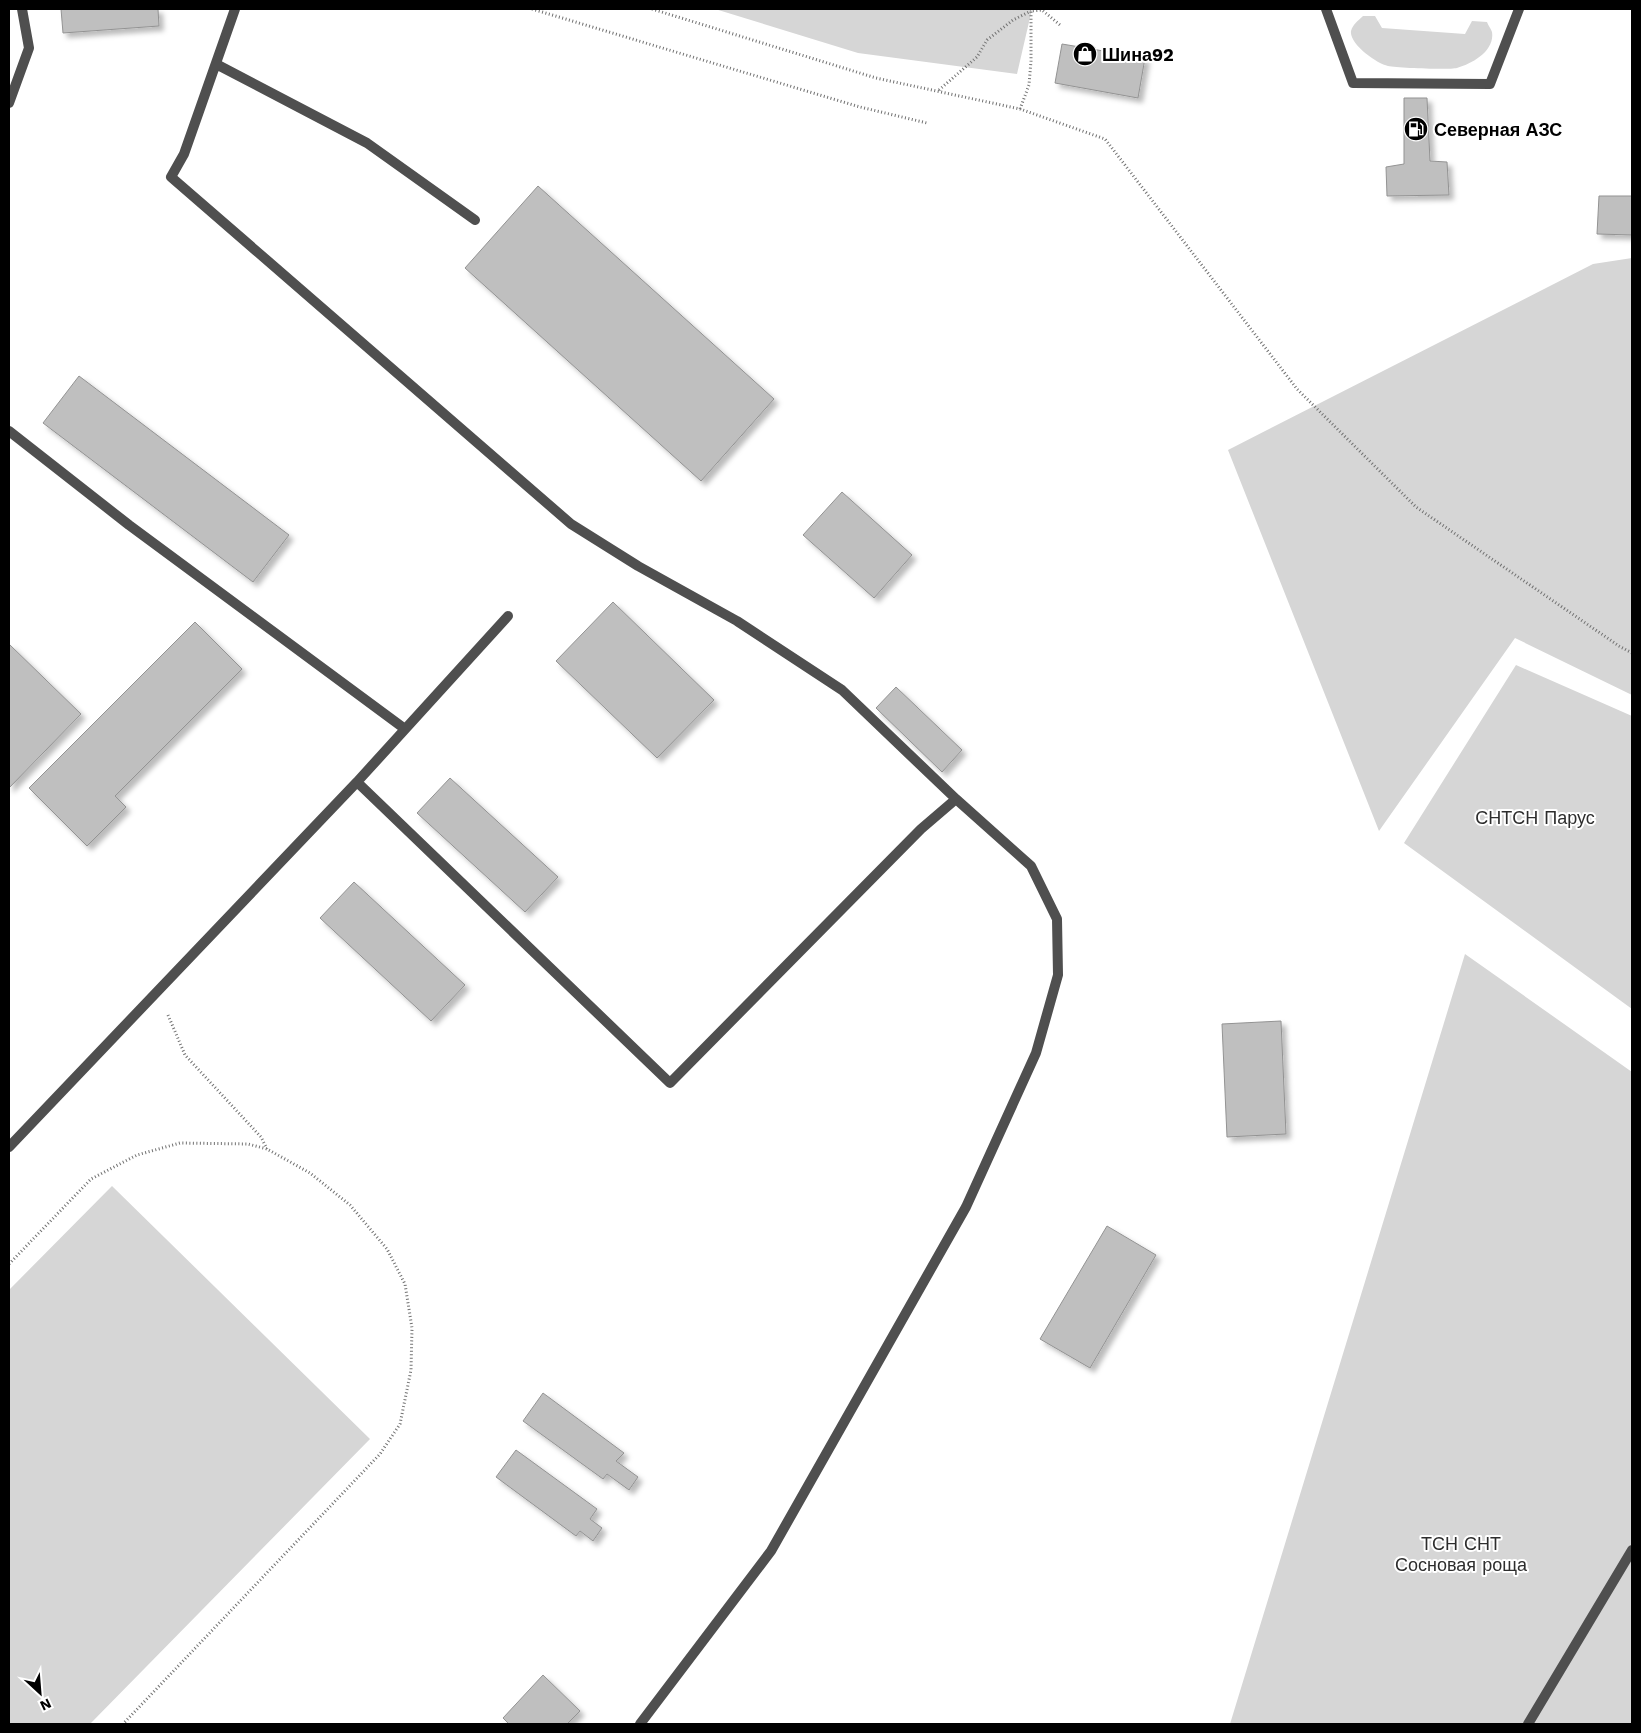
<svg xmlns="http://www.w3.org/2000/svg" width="1641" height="1733" viewBox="0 0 1641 1733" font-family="'Work Sans',sans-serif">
<defs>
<filter id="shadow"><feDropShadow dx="4.5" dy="4.5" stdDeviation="2.5" flood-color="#0004"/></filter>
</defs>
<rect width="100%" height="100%" fill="#fff"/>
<path fill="#d6d6d6" d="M715,9h317l-15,65 -159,-21z
M1363,16h12l7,12 83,6 7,-13 15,1c1,3 4,7 5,10 3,19 -20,32 -35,36 -8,2 -59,0 -69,-2 -11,-2 -39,-22 -37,-35 2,-7 7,-10 12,-15z
M1632,258v437l-117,-57 -136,193 -151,-381 365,-186z
M1516,665l116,51v293l-228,-166z
M1465,954l167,118v652h-402z
M112,1186l258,253 -280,285h-81v-434z"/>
<path fill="#bfbfbf" stroke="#939393" filter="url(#shadow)" d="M61,9h97l1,17 -96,7z
M1062,44l83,14 -7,40 -83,-15z
M1404,98h23l3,63 17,1 2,33 -62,1 -1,-29 18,-3z
M538,186l236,213 -73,82 -236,-213z
M1599,196h33v39l-35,-1z
M79,376l210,159 -36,47 -210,-159z
M842,492l70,63 -38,43 -71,-63z
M613,602l101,98 -57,58 -101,-97z
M195,622l47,47 -127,127 11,11 -39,39 -58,-58z
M9,644l72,70 -72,74z
M896,687l66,63 -20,22 -66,-64z
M450,778l108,99 -33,35 -108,-99z
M354,882l111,103 -34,36 -111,-103z
M1281,1021l5,113 -59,3 -5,-113z
M1107,1226l49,29 -66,113 -50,-29z
M543,1393l81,60 -8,8 22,16 -9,13 -22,-16 -4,5 -80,-58z
M516,1450l81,59 -7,10 12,9 -9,13 -13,-10 -4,5 -80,-59z
M543,1675l37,36 -13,13h-58l-6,-6z"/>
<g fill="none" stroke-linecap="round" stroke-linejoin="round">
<path stroke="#717171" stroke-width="3" stroke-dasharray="1 2.5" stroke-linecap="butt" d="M532,9l328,98 67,16
M652,9l224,69 144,31 85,30 192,250 119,118 203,139 13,7
M939,90l38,-33 10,-17 26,-20 18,-9
M1020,109l9,-24 2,-24v-50l11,-1 18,15
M168,1015l17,40 76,82 6,12
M9,1264l82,-85 46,-24 43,-12 68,1 19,5 43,24 40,32 37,44 18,35 7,44 -1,42 -11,54 -20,30 -257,270"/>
<path stroke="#4f4f4f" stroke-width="10" d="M235,9l-51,145 -13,23 400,347 67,42 99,55 105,69 114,109
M1326,9l27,74 137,1 29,-75
M216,64l151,79 108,77
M9,103l20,-55 -7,-39
M9,431l120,94 276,204
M357,782l313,301 251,-254 35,-30 75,67 26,53 1,56 -22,78 -70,154 -195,344 -131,173
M9,1147l348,-365 151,-166"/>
<path stroke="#4f4f4f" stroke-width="10" d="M1528,1724l104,-174"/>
</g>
<defs>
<g id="shop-disc" transform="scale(1.25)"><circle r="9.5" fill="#000" stroke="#fff"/><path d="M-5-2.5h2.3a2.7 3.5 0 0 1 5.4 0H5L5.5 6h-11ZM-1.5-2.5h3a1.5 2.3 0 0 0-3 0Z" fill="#fff"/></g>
<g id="fuel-disc" transform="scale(1.25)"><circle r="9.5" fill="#000" stroke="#fff"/><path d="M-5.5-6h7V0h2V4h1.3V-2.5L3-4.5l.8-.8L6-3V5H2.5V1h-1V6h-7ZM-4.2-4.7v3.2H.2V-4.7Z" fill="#fff"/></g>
</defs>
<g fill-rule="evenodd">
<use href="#shop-disc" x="1085" y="54"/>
<use href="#fuel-disc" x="1416" y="129"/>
</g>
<g text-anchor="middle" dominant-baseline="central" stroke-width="4" stroke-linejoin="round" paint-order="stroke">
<g font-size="18" font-weight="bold" fill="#000" stroke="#fff" text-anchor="start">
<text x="1102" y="54">Шина92</text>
<text x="1434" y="129">Северная АЗС</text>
</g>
<g font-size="18" fill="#2d2d2d" stroke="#fff">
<text x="1535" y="817">СНТСН Парус</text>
<text x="1461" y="1543">ТСН СНТ<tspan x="1461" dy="21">Сосновая роща</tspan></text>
</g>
</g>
<rect width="1641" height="1733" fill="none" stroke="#000000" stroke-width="20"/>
<g transform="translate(40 1693) rotate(154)" stroke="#ffffff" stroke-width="4" paint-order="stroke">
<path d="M0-4L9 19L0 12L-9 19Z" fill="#000000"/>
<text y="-8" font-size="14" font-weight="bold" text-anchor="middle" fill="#000000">N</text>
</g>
</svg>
